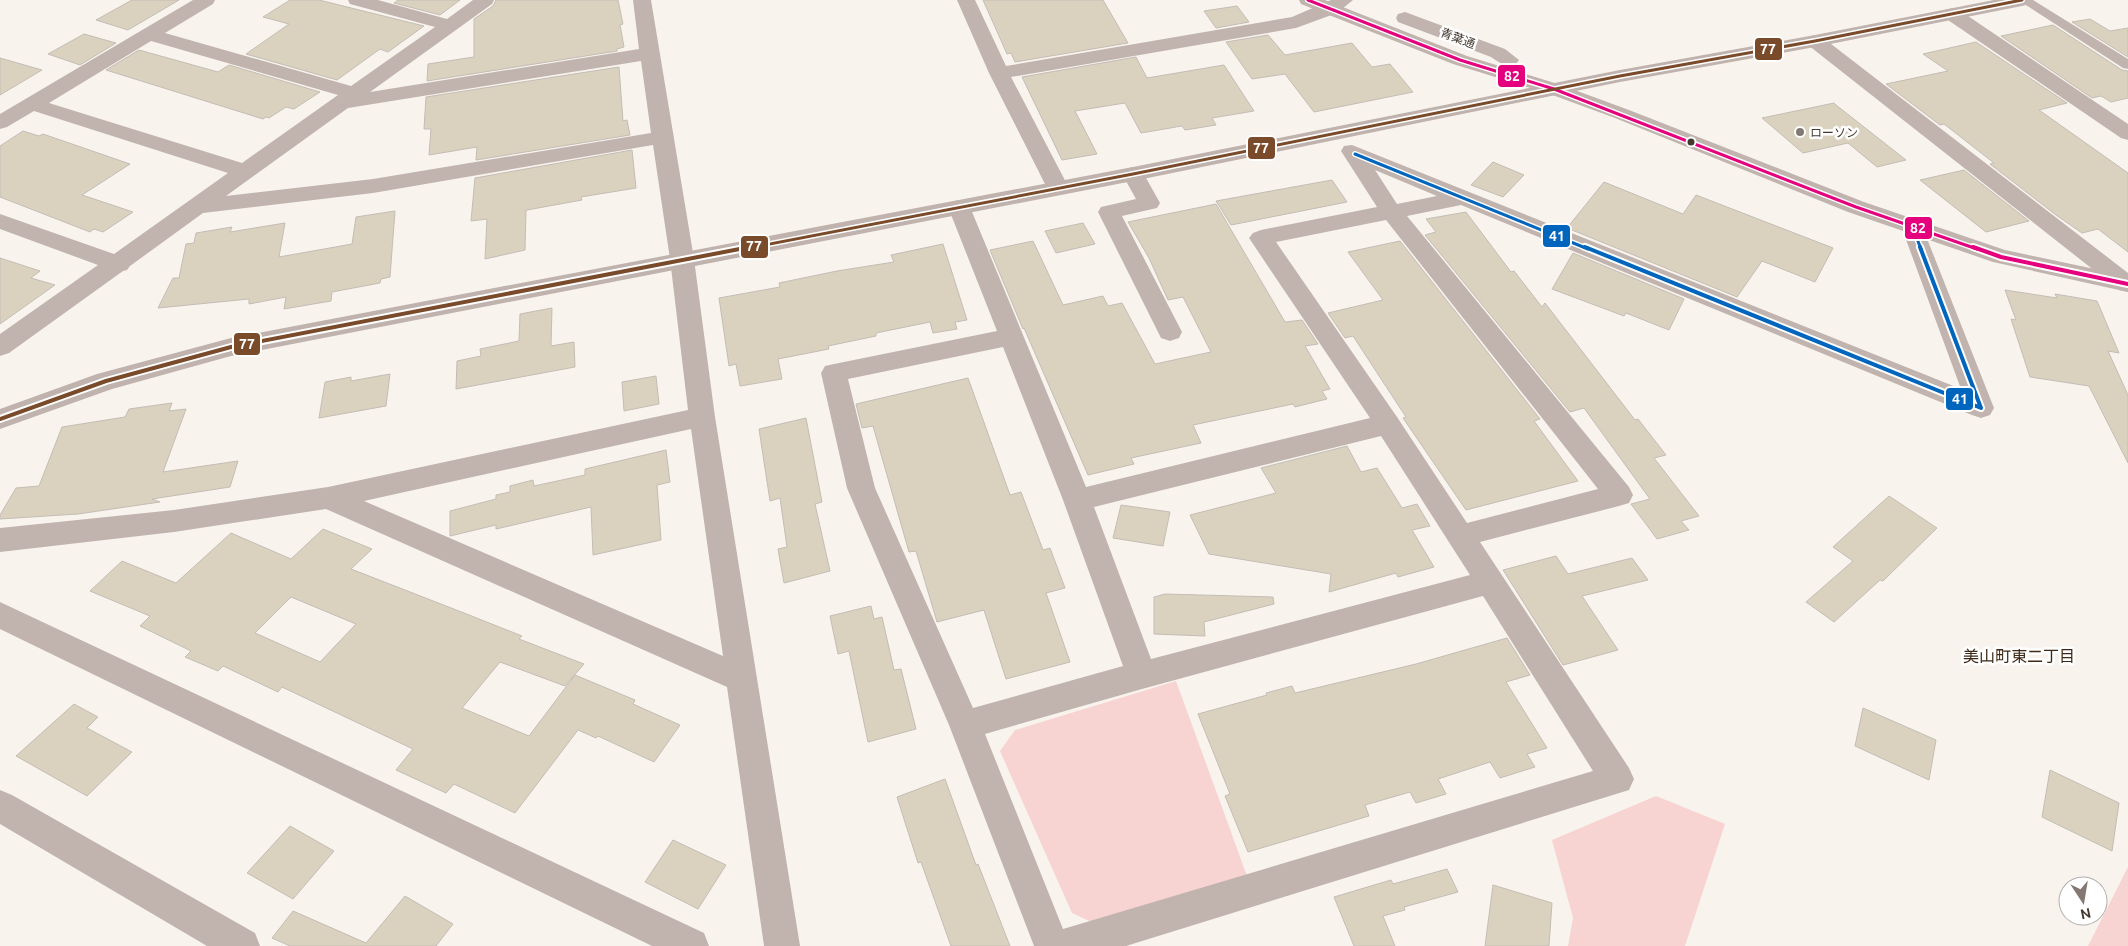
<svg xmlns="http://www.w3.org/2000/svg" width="2128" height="946" viewBox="0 0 2128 946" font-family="Ubuntu,'Noto Sans JP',sans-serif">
<rect width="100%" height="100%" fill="#f9f3ee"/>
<path fill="#f7d3d1" d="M1176,681l71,195 -149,49 -26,-12 -72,-162 15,-21z
M1656,796l69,28 -40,122h-117l5,-28 -21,-78z
M2128,867v79h-40z"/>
<path fill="#dbd1bf" stroke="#c2bdb5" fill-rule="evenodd" d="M132,0h47l-51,30 -32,-10z
M290,0h29l105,26 -36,26 -8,-3 -43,31 -91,-26 43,-30 -26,-7z
M398,0h62l-20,15 -46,-12z
M496,0h122l5,24 -3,1 4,22 -7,2v2l-190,30 1,-17 46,-7v-38l19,-13z
M983,0h120l25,43 -113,19 -4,-9 -4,1z
M1237,6l12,16 -33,6 -12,-17z
M2090,19l20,12 18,-3v29l-56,-35z
M2053,25l69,45 6,1v27l-17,4 -10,-6 -9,2 -91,-62z
M84,34l32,9 -36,22 -32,-11z
M1268,35l17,20 67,-12 20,24 18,-3 23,28 -99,20 -29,-38 -33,5 -26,-37z
M1976,42l91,61 -28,7 89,63v79l-30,-23 -16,4 -26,-18 -66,-51 4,-1 -50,-39 -4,1 -54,-41 62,-13 -25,-17z
M139,50l79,22 11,-7 91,27 -26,17 -8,-2 -17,11 -3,-1 -3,2 -157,-49z
M1136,57l11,21 77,-13 30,46 -42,7 4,7 -31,5 -3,-4 -41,7 -16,-30 -50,8 22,43 -35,6 -40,-83z
M0,58l42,12 -42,25z
M619,67l4,54 4,-1 3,15 -154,25 1,-13 -48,8 2,-26h-7l2,-32z
M1834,103l2,2 70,55 -29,7 -29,-24 -45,10 -41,-35z
M23,131l16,5 4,-2 87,30 -48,31 51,17 -30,20 -9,-3 -4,3 -90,-35v-51z
M632,150l4,38 -55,9 1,3 -55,10h-1l-1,40 -40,9 2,-40 -16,2 4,-43z
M1493,162l31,13 -21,22 -32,-12z
M1964,170l65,51 -43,11 -66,-52z
M1332,180l15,22 -116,23 -15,-24z
M1604,182l79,32 13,-19 137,53 -18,34 -53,-21 -25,36 -170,-69z
M1216,204l69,118 17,-2 16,24 -13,2 25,43 -8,2 5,8 -32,8 -2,-3 -100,21 8,18 -70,15 3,6 -46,11 -64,-147 -1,1 -33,-79 43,-9 30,64 40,-9 5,10 14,-3 33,61 56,-12 -28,-55 -15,3 -19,-42 -21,-36z
M395,211l-5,66 -9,2 -1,4 -48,9 -1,9 -47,8 2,-12 -37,7v-5l-91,9 15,-30h6l7,-34 8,-1 2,-10 36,-6 -2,5 55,-9 -6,34 73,-13 4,-27z
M1466,212l45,60 3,-1 28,36 3,-4 90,117 3,-1 28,36 -12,3 45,58 -18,5 8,9 -32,9 -26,-35 19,-5 -66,-91 -14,4 -145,-177 11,-3 -10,-13z
M1083,223l12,21 -39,9 -11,-22z
M1400,241l140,178 -6,2 44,60 -112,29 -63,-92 3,-1 -53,-81 -8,2 -17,-25 55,-13 -35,-48z
M943,244l24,76 -12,2 2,7 -24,4 -3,-11 -54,11v3l-48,10 1,3 -51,10 4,20 -42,7 -4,-22 -7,2 -10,-68 61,-11 -1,-4 58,-12 57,-9 -3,-7z
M1573,253l111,46 -15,31 -43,-17 -2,3 -72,-27z
M0,258l40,13 -9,7 24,7 -55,39z
M2005,290l52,8 -2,-4 42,7 22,52 -11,-2 20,44v68l-39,-77 -59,-9 -19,-58 5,1z
M552,308l-1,38 23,-4 1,25 -119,22 1,-28 24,-5 -1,-7 39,-8 1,-27z
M390,374l-4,32 -67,12 6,-36 26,-5v4z
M656,376l3,28 -35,7 -2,-29z
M968,378l42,117 11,-3 22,58 7,-2 15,40 -19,5 24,69 -64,17 -22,-69 -47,12 -21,-71 -7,1 -36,-126 -11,2 -6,-24z
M172,403l-3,8 17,-2 -23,63 75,-11 -8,26 -78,12 8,3 -82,12 -78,5v-4l16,-27 23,-2 23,-59 63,-10 4,-8z
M806,418l16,84 -7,2 15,67 -46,12 -6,-34 9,-2 -7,-49 -10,3 -11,-72z
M1347,446l14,26 16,-4 25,40 15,-4 13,22 -18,4 22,37 -36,10 -2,-4 -67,19 2,-18 -122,-20 -19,-39 86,-22 -15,-25z
M666,450l4,32 -13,3 4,55 -68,15 -2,-48 -95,22v-4l-46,11v-25l46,-12v-4l14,-3v-6l23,-6 1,6 51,-11v-6z
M1889,496l48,32 -54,53 -3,-1 -46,42 -28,-20 47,-41 -20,-14z
M1121,505l49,7 -7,34 -50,-8z
M323,529l49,20 -21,20 113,44 58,23 -3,3 65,25 -19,22 -65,-24 -38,46 67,28 46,-61 60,25 -2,4 47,21 -26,37 -56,-26 -2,2 -18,-8 -63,83 -61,-29 -8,9 -50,-23 17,-21 -131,-62 -4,5 -55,-26 -5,5 -33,-14 6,-6 -51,-25 10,-10 -60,-25 32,-30 54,22 55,-50 60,26zM291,597l65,27 -36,38 -65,-29z
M1556,556l12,18 64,-16 16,22 -66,16 36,54 -55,15 -60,-95z
M1165,594l108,3 1,7 -70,18 1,14 -51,-2v-37z
M871,606l3,13 8,-2 12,53 7,-1 15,60 -48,13 -19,-91 -11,3 -8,-38z
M1507,638l23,37 -24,7 41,66 -20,6 8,13 -35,11 -10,-16 -52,17 8,15 -30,9 -6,-11 -45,13 4,11 -121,36 -23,-56 5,-2 -32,-80 69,-19 -1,-2 26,-7 3,7 121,-29z
M74,704l24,13 -11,11 45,24 -45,44 -71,-40z
M1863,708l73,32 -7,40 -74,-34z
M2050,770l69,33 -7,48 -70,-34z
M945,779l31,86 2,-1 32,82h-59l-30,-84 -3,1 -21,-66z
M290,826l44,25 -41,48 -46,-26z
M673,840l53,25 -28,44 -53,-27z
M1447,869l11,23 -54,15 1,3 -22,6 12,30h-41l-20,-49 57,-17 2,4z
M1493,885l59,18 -3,43h-64z
M405,896l48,28 -17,22h-146l-18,-8 21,-27 73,32z"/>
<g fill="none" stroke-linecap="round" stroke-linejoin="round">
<path fill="#c1b4af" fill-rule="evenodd" d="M2018,0h15l95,59v10l-5,-1z"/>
<path fill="#c1b4af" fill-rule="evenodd" d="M193,0h22l-2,4 -48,29 186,53 84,-59 -85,-23 -2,-4h30l69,19 26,-19h21l-2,4 -122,88 269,-43 -6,-49h18l43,259 21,158 85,529h-36l-37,-259 -401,-178 -152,23 -174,20v-24l174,-18 154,-23 360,-77 -18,-151 -17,-114 -280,48 -170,20 -73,53 -3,4 -4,1 -114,82 -9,3v-22l98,-69 -98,-36v-15l114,40 114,-81 -194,-62 -27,16 -7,2v-15zM151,41l187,54 -96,68 -193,-60zM641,61l10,72 -278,46 -147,17 122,-88zM691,429l32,227 -359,-155z
M957,0h18l31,66 286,-49 39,-17h22l-16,13 -41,15 -285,49 58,111 -3,5 -8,2 -8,-2 -3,-5 -58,-115z
M1952,8l7,2 169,114v16l-7,-2 -176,-120 -2,-4 2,-4z
M1815,35l7,2 306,236v19l-9,-2 -311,-245 -3,-4 3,-4z
M1352,145l609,244 -60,-163 3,-5 8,-2 8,2 74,187 -4,7 -9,3 -9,-3 -511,-210 -54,11 222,271 4,8 -4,8 -10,3 -139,36 149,226 5,11 -5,11 -503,156h-92l-85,-221 -102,-237 -26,-115 4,-7 9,-2 163,-33 -49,-124 3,-5 8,-2 8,2 3,5 116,280 284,-69 -121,-180 4,-5 8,-3 116,-23 -36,-56 3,-5zM1375,170l62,26 -40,8zM1386,220l212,269 -131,34 -70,-106 -121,-175zM1003,347l60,153 60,166 -150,42 -98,-220 -27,-109zM1381,436l89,139 -319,84 -57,-152zM1483,596l110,175 -530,158 -78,-195 157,-45z
M1133,167l8,2 19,34 -3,5 -35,8 60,116 -3,6 -9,3 -9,-3 -63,-126 3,-5 35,-8 -14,-25 3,-5z
M0,602l704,331 5,13h-57l-652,-317z
M0,790l12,5 243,138 5,13h-53l-207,-122z"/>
<path fill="#c1b4af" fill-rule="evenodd" d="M1299,0h26l142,56 94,29 68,25 235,92 141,48 123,26v16l-135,-30 -145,-50 -233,-94 -68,-25 -94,-29 -152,-60z
M1405,12l100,37 14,11 -3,4c-11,3 -16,-1 -25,-7l-93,-35 -2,-4 2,-4z"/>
<path fill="#c0b2ad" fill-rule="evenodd" d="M1994,0h37l-2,4 -7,2 -207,41 -195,35 -487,99 -902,175 -119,33 -112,40v-20l97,-35 134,-36 902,-171 487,-97 195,-35z"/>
<g stroke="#fff" stroke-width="6">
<path id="bus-1-far1" d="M1308,0l152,60 94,29 302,118 121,42"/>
</g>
<g stroke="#fff" stroke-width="8">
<path id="bus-1" d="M1973,247l28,10 127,27"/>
</g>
<g stroke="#fff" stroke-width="6">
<path id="bus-2-far1" d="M1355,154l233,95
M1912,226l9,23"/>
</g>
<g stroke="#fff" stroke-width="8">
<path id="bus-2" d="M1585,247l396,161 -61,-161"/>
</g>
<g stroke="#fff" stroke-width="6">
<path id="bus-3-far1" d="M744,249l389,-75 487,-98 195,-35 207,-41"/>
</g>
<g stroke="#fff" stroke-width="8">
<path id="bus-3" d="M0,419l106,-38 125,-34 519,-100"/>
</g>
<use href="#bus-1-far1" stroke="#e5007d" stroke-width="3"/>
<use href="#bus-1" stroke="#e5007d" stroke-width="4"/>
<use href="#bus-2-far1" stroke="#0065bd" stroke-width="3"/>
<use href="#bus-2" stroke="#0065bd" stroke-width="4"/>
<use href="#bus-3-far1" stroke="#7a4b2a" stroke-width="3"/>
<use href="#bus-3" stroke="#7a4b2a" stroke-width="4"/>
</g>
<circle fill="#837972" stroke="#fff" stroke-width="2" cx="1800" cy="132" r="5"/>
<circle fill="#43382f" stroke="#fff" stroke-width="2" cx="1691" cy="142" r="4.5"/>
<g text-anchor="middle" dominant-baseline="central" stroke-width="5" stroke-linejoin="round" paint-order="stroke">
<g font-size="12" fill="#43382f" stroke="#fff">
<text transform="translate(1458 38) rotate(21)">青葉通</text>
</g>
<g font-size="12" fill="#43382f" stroke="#fff" text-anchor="start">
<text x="1810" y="132">ローソン</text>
</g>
<g font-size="16" fill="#3d2916" stroke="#fff">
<text x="2019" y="656">美山町東二丁目</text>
</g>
</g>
<g stroke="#fff" stroke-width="2">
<rect x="1754" y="37" width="29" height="24" rx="5" fill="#7a4b2a"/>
<rect x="1497" y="64" width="29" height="24" rx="5" fill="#e5007d"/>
<rect x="1247" y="136" width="29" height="24" rx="5" fill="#7a4b2a"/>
<rect x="1904" y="216" width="29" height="24" rx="5" fill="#e5007d"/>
<rect x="1542" y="224" width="29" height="24" rx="5" fill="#0065bd"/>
<rect x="740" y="235" width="29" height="24" rx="5" fill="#7a4b2a"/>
<rect x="233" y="332" width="28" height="24" rx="5" fill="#7a4b2a"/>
<rect x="1945" y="387" width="29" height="24" rx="5" fill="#0065bd"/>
</g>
<g font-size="14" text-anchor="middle" font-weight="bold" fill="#fff">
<text x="1768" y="54">77</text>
<text x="1512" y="81">82</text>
<text x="1261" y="153">77</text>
<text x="1918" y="233">82</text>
<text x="1557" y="241">41</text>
<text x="754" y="251">77</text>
<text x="247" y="349">77</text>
<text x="1960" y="404">41</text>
</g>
<g transform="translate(2083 901) rotate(168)"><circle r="24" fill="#ffffff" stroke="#b4afac"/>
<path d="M0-4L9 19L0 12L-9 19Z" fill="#837972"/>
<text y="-8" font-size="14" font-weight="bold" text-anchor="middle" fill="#43382f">N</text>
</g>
</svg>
